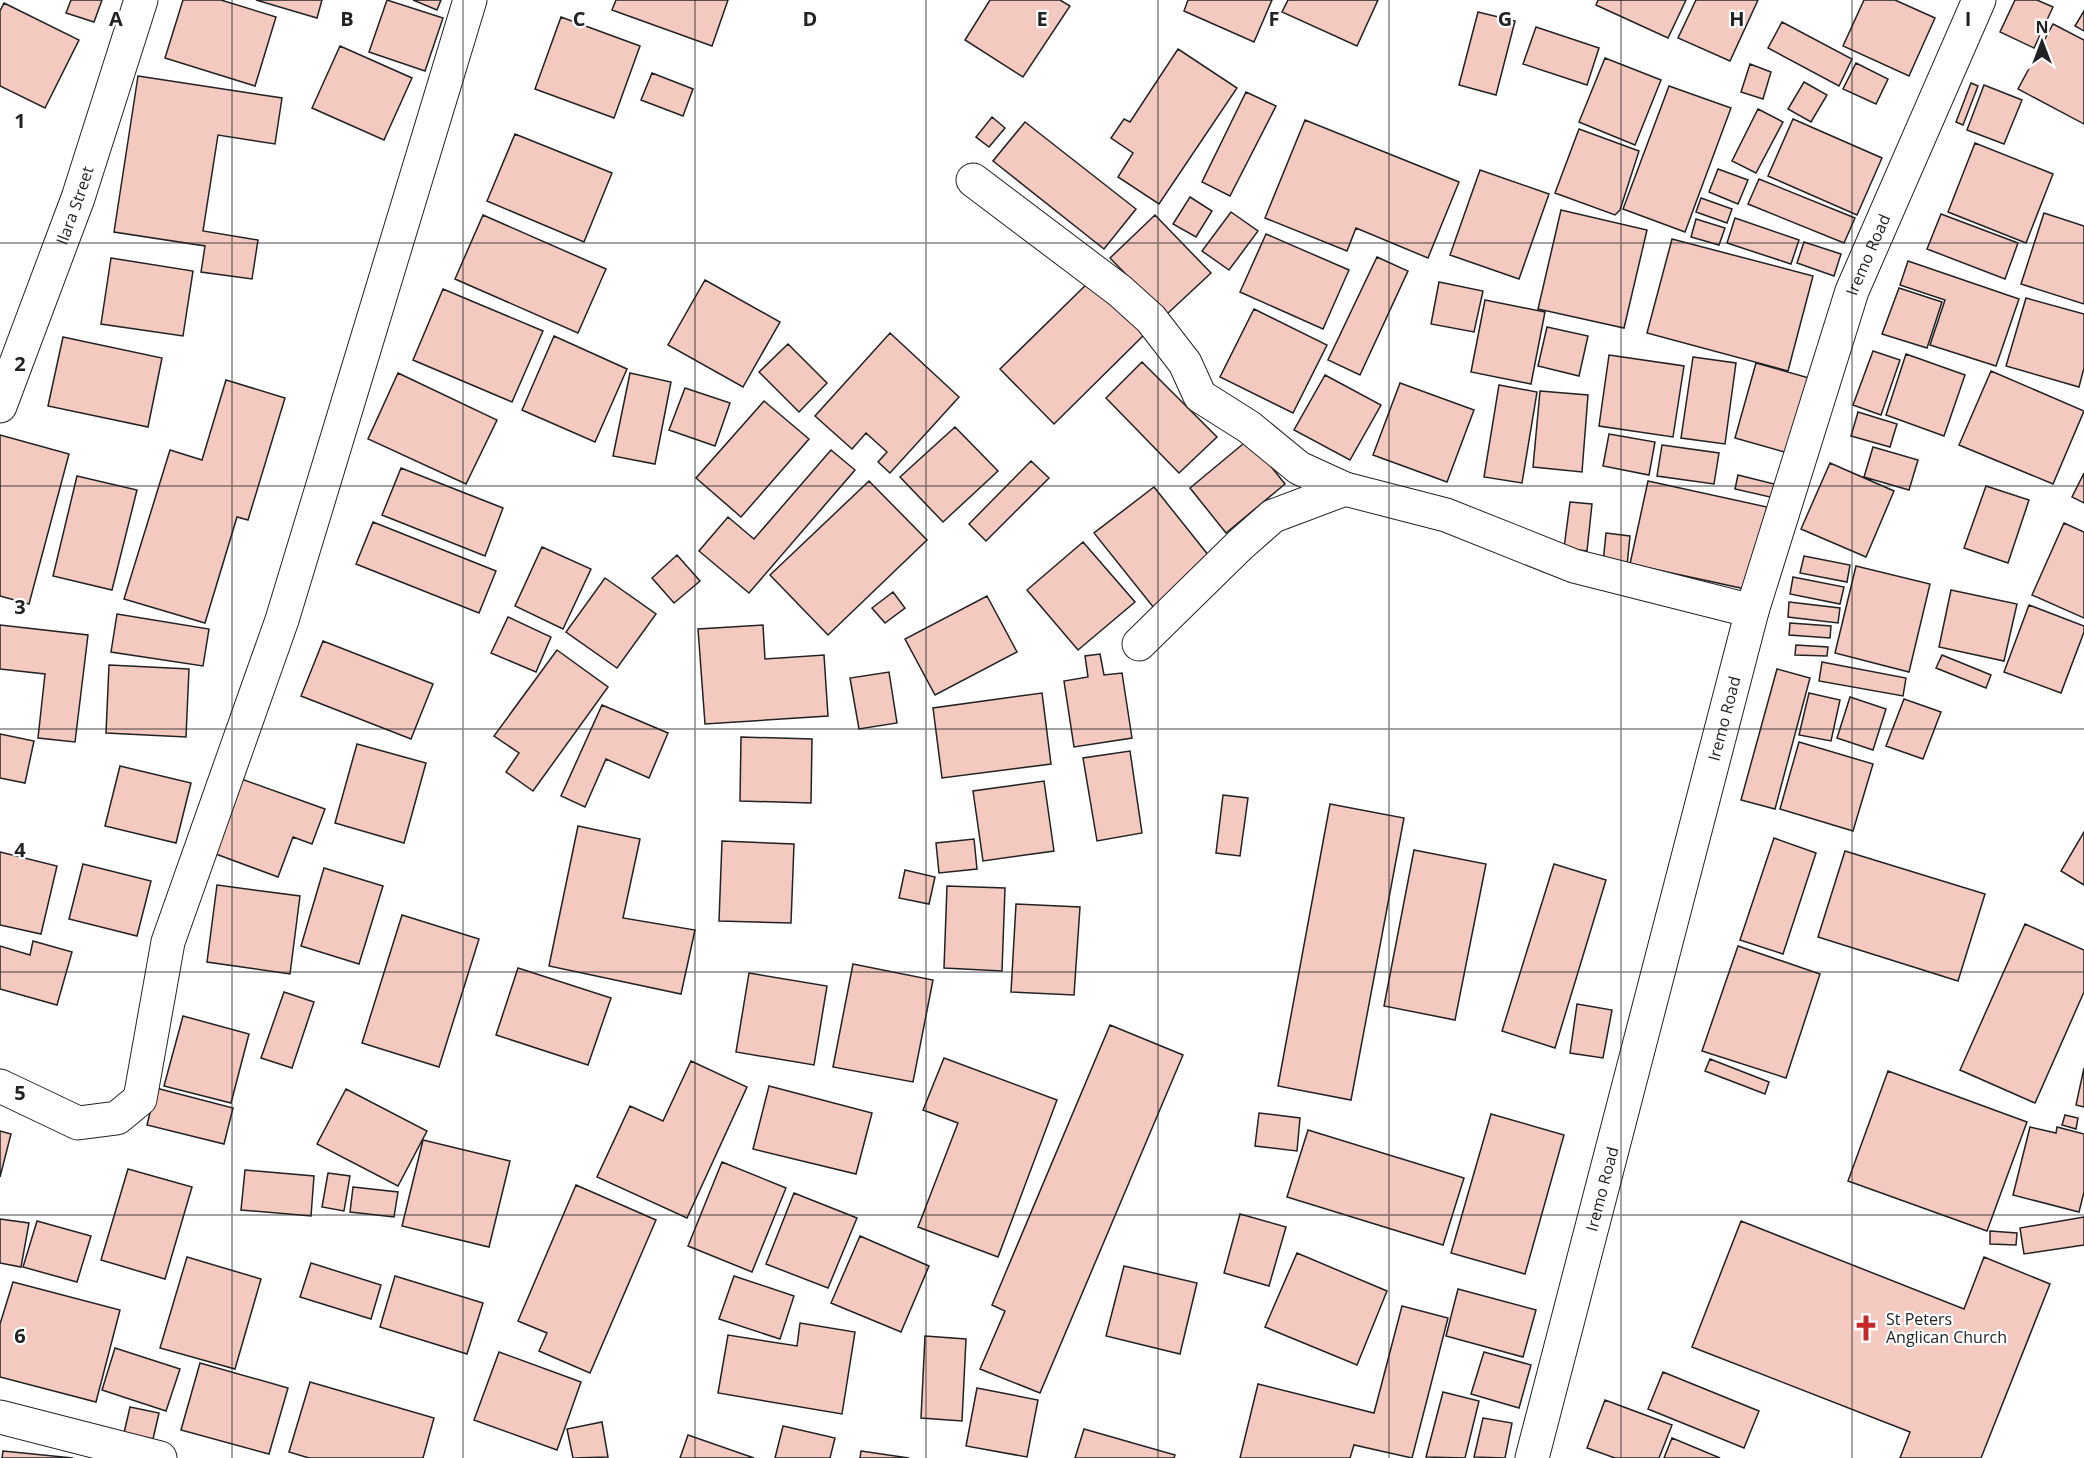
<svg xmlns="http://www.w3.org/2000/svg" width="2084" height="1458" viewBox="0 0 2084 1458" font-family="'Open Sans',sans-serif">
<rect width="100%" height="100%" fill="#fff"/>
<path fill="#f3c9c0" stroke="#222" stroke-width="1.5" d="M71,0h31l-8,22 -28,-9z
M183,0h38l55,17 -21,69 -90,-28z
M256,0h66l-5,18z
M387,0l56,18 -18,53 -56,-19z
M413,0h28l-4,10z
M616,0h112l-16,46 -100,-36z
M990,0h70l10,6 -47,71 -58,-37z
M1188,0h84l-18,42 -70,-31z
M1288,0h90l-21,46 -75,-34z
M1598,0h88l-18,38 -72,-33z
M1696,0h62l-28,61 -52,-23z
M1864,0h31l40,18 -26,58 -66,-30z
M2015,0h22l16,7 -19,41 -34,-16z
M4,3l75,37 -34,68 -45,-22v-75z
M2084,11v20l-9,-5z
M1478,12l37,9 -19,74 -37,-10z
M561,17l79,29 -26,72 -79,-29z
M1782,22l70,37 -13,27 -71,-38z
M2053,24l31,16v84l-66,-35z
M1536,27l63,21 -12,37 -64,-21z
M340,46l72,32 -28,62 -72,-32z
M1178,49l59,39 -78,116 -41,-27 15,-24 -22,-15 13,-19 6,3z
M1605,58l56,22 -26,65 -56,-23z
M1856,63l32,16 -12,25 -33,-15z
M1750,64l21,8 -8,27 -22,-7z
M652,73l41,16 -10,27 -42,-16z
M138,76l144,22 -7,46 -57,-9 -15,96 55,9 -6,39 -51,-7 4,-26 -91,-14z
M1804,82l23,13 -16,27 -23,-13z
M1971,83l7,3 -15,39 -7,-3z
M1984,85l38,15 -18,44 -37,-14z
M1669,86l62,22 -46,124 -62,-23z
M1246,92l30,14 -46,90 -28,-14z
M1758,109l25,13 -27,51 -24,-12z
M992,117l13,11 -16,19 -13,-10z
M1793,119l89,39 -25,57 -89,-39z
M1305,120l154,62 -31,76 -72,-30 -9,23 -82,-33z
M1025,122l111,87 -32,40 -111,-88z
M1579,129l60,22 -19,59 -5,5 -60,-22z
M515,134l97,39 -28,69 -97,-41z
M1975,143l78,31 -27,69 -78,-31z
M1718,169l30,11 -10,24 -29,-12z
M1480,170l69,24 -30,85 -69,-24z
M1759,179l96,39 -11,25 -96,-39z
M1190,197l22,14 -16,26 -23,-13z
M1701,198l31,11 -5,14 -31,-11z
M1561,210l86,20 -23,98 -86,-19z
M1231,212l27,19 -29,39 -27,-19z
M2044,213l40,13v78l-63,-20z
M1941,214l77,29 -13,36 -78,-30z
M483,215l123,54 -28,64 -123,-54z
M1155,215l56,58 -45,42 -56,-57z
M1735,218l64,22 -8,24 -64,-21z
M1696,219l29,9 -6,17 -28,-8z
M1266,234l83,36 -26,59 -83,-37z
M1672,239l141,37 -25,95 -141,-38z
M1804,242l37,12 -7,22 -37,-13z
M1377,257l31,14 -48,104 -32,-15z
M111,258l82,13 -10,65 -82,-12z
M1908,261l111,38 -23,67 -66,-21 15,-45 -45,-15z
M1095,276l54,54 -95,94 -54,-55z
M705,280l75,42 -37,65 -75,-42z
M1439,282l44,9 -9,41 -43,-8z
M1899,288l43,14 -15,46 -45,-14z
M443,289l100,42 -31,71 -99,-42z
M2026,298l58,16v54l-5,19 -73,-21z
M1485,300l60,12 -14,72 -60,-12z
M1254,309l73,36 -34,68 -73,-36z
M1547,327l41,9 -9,40 -41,-10z
M890,333l69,64 -69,76 -12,-11 9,-10 -21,-19 -14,16 -37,-33z
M554,336l73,33 -32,73 -73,-32z
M63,337l99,21 -14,69 -100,-21z
M788,344l39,39 -28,29 -40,-40z
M1873,351l27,9 -19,55 -28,-10z
M1906,354l59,21 -21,61 -58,-21z
M1609,355l75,11 -11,71 -74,-11z
M1693,357l43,6 -11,81 -44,-6z
M1142,362l75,75 -38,36 -73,-75z
M1756,363l53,15 -21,75 -53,-15z
M1991,371l93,40 -31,73 -94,-39z
M398,373l99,47 -31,64 -98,-45z
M630,373l41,9 -16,82 -42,-8z
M1325,375l56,30 -31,55 -56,-30z
M226,380l59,18 -37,122 -11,-3 -32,106 -81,-24 46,-149 32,10z
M1400,383l74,27 -27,72 -74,-27z
M1499,385l38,7 -15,91 -38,-6z
M685,388l45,15 -15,43 -46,-16z
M1540,391l48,4 -6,77 -49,-5z
M764,401l45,38 -68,78 -45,-39z
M1858,412l39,12 -7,23 -39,-11z
M955,427l43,44 -55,51 -43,-45z
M1609,434l46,8 -6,33 -46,-9z
M0,435l69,19 -40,150 -29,-8z
M1249,439l36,45 -59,49 -36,-45z
M1662,445l57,8 -5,31 -57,-8z
M1873,447l45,13 -9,30 -45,-13z
M831,450l24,20 -106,123 -50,-42 29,-34 26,22z
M1031,461l18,17 -63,63 -17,-17z
M1830,463l64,28 -28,66 -65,-28z
M401,468l102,40 -18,48 -103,-41z
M2084,473v30l-12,-6z
M1738,475l48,12 -3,13 -48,-11z
M77,476l60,14 -25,100 -59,-14z
M869,481l58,59 -99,95 -58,-60z
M1648,481l119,26 -17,83 -120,-26z
M1986,486l43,14 -21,63 -44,-15z
M1154,487l59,74 -59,47 -60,-75z
M1570,502l22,2 -5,47 -23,-3z
M373,522l123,49 -17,42 -123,-49z
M2064,523l20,9v86l-52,-23z
M1606,533l24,3 -3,30 -24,-3z
M1083,542l52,60 -57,48 -51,-60z
M542,547l49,22 -28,60 -48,-23z
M677,555l23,26 -26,22 -22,-25z
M1804,556l46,9 -3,17 -47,-9z
M1856,566l74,18 -21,88 -74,-19z
M1793,577l51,10 -4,17 -50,-10z
M605,578l51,36 -39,54 -51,-36z
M1951,590l66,14 -13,57 -65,-14z
M893,592l12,16 -20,15 -13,-15z
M987,596l30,56 -82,43 -30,-56z
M1789,602l51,6 -2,15 -50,-6z
M2029,605l55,21v6l-23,61 -57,-21z
M117,614l92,15 -6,37 -92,-14z
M508,617l43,20 -15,35 -45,-19z
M1790,623l41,3 -1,12 -41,-3z
M0,625l88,10 -13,107 -37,-4 7,-64 -45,-5z
M763,625l2,34 59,-4 4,61 -123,8 -7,-95z
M323,641l110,43 -22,55 -110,-43z
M1796,645l32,2 -1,9 -32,-1z
M557,650l51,37 -75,104 -27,-19 13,-19 -25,-17z
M1100,654l4,21 18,-2 10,65 -58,9 -10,-66 24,-4 -3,-21z
M1942,655l49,20 -5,13 -50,-20z
M1822,662l84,16 -3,18 -84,-15z
M109,665l80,4 -3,68 -80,-4z
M1777,669l33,9 -35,131 -34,-9z
M889,672l8,51 -38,6 -9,-51z
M1042,693l9,71 -109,14 -9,-70z
M1809,693l31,7 -9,41 -32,-6z
M1850,697l36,12 -13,41 -36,-12z
M1904,699l37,13 -18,47 -37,-13z
M602,705l66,28 -19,45 -43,-19 -21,48 -24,-11z
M0,734l34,7 -9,42 -25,-5z
M741,737l71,2 -1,64 -71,-2z
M1799,742l74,22 -20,67 -73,-22z
M357,744l69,19 -22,80 -69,-20z
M1130,751l12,82 -45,8 -14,-83z
M120,766l71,17 -15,60 -71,-17z
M233,776l92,33 -13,35 -19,-7 -15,40 -73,-27z
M1044,781l10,70 -71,10 -10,-70z
M1223,795l25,3 -8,58 -24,-3z
M1330,804l74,14 -53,282 -73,-14z
M578,826l62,13 -17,79 72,12 -14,64 -132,-28z
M2084,832v53l-23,-14z
M1774,838l42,15 -33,101 -43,-14z
M974,839l3,30 -38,4 -3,-30z
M722,841l72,3 -3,79 -72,-2z
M1414,850l72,14 -31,156 -71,-14z
M1845,851l140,43 -27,87 -140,-44z
M0,852l57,14 -16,68 -41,-9z
M83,864l68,17 -14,55 -68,-17z
M1554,864l52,16 -51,168 -53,-17z
M324,868l59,18 -24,78 -58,-18z
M905,870l30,7 -6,27 -30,-6z
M217,885l83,11 -10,78 -83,-12z
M947,886l58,2 -3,83 -58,-3z
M1016,904l64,3 -6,88 -63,-3z
M402,915l77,24 -40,128 -77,-24z
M2025,924l59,26v42l-49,111 -75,-33z
M33,941l39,11 -15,53 -57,-16v-43l30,9z
M1738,946l82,28 -34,104 -84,-27z
M853,964l80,16 -20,102 -80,-15z
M518,968l93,30 -23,67 -92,-30z
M749,973l78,13 -13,79 -78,-13z
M284,992l30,10 -22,66 -31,-10z
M1577,1004l35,6 -9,48 -33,-5z
M183,1016l66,18 -18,69 -67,-17z
M1110,1025l73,30 -143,338 -60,-24 25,-58 -13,-6z
M944,1058l113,42 -59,157 -80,-30 40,-104 -35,-13z
M1710,1059l59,23 -4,12 -60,-23z
M691,1061l56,26 -60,131 -90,-41 33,-71 33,15z
M2084,1068v39l-8,-2z
M1888,1071l139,51 -40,109 -139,-50z
M769,1086l103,27 -16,61 -103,-25z
M156,1088l77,20 -9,36 -77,-19z
M346,1089l81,42 -29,55 -81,-42z
M1259,1113l41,5 -3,33 -42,-5z
M1491,1114l73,21 -39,139 -74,-21z
M2065,1115l13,3 -2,11 -14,-4z
M2030,1127l26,6 1,-6 27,7v58l-5,20 -66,-17z
M1308,1130l156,48 -21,67 -156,-48z
M0,1131l11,3 -11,43z
M423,1140l87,21 -21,86 -87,-21z
M722,1162l64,26 -34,84 -64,-26z
M128,1169l64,18 -27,92 -64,-19z
M245,1170l69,6 -3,40 -70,-6z
M328,1173l22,3 -6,35 -22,-4z
M576,1185l80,35 -66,153 -51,-22 8,-18 -29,-12z
M353,1187l45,5 -4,25 -44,-5z
M794,1193l63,25 -29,70 -62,-24z
M1240,1214l46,13 -17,59 -45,-13z
M2084,1217v28l-60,9 -4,-26z
M0,1219l29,4 -8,44 -21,-4z
M37,1221l54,15 -14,46 -54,-15z
M1741,1221l223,88 20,-52 66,27 -69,174h-81l10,-26 -218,-85z
M1990,1231l27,2 -1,12 -26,-1z
M860,1236l69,30 -28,66 -70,-29z
M1297,1253l90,38 -30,74 -92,-38z
M187,1257l74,22 -26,90 -75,-21z
M311,1263l70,22 -10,34 -71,-22z
M1124,1266l73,17 -17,71 -74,-18z
M395,1276l88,27 -16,51 -87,-27z
M734,1276l60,20 -14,43 -61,-20z
M13,1282l107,28 -24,92 -96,-25v-53z
M1458,1289l78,21 -13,47 -77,-21z
M1402,1306l46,12 -36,140 -58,-13 -4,13h-110l18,-74 116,29z
M800,1323l55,9 -13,82 -124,-21 10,-58 69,11z
M925,1336l41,3 -4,82 -41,-3z
M115,1348l65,21 -14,42 -64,-21z
M499,1352l82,30 -24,68 -83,-30z
M1484,1352l47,13 -12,43 -48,-14z
M200,1363l88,25 -19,66 -88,-24z
M1663,1372l96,39 -15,37 -96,-39z
M310,1382l124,36 -11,40h-114l-20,-6z
M977,1388l61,12 -11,57 -61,-11z
M1443,1392l36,9 -14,57 -39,-1z
M1605,1400l67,25 -13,33h-44l-28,-10z
M130,1407l29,6 -6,26 -29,-6z
M1483,1418l29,5 -7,35 -31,-1z
M602,1422l6,35 -35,1 -6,-29z
M783,1426l52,12 -5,20h-55z
M1084,1429l91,26 -1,3h-99z
M688,1435l66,23h-74z
M1672,1438l48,20h-56z
M3,1451l70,7h-71z
M861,1451l48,7h-49z"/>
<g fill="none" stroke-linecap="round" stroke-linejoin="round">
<g stroke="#222" stroke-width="35">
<g id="minor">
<path d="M973,180l147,111 31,28 34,44 15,33 49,31 50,41 46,21 101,26 128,51 178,45"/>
<path id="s1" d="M0,406l78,-208 63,-198"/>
<path d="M1139,644l101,-99 33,-29 72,-27"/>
<path d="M0,1086l78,37 39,-5 23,-19 28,-157 114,-322 188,-620"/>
<path d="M0,1417l160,41"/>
<path id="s2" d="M1532,1458l220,-847 100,-320 127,-291"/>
</g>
</g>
<use href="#minor" stroke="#fff" stroke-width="33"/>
</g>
<path fill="none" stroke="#222" stroke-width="1.5" stroke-opacity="0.55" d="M232,0v1458M463,0v1458M695,0v1458M926,0v1458M1158,0v1458M1389,0v1458M1621,0v1458M1852,0v1458M0,243h2084M0,486h2084M0,729h2084M0,972h2084M0,1215h2084"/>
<defs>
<g id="church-bare" transform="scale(2.07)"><path d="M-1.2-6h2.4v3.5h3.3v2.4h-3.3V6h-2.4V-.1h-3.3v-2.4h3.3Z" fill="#c62828" stroke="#fff" stroke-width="2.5" paint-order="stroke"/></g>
</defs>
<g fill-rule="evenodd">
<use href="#church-bare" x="1866" y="1328"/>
</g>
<g text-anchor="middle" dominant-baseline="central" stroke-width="4.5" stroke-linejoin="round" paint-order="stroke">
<g font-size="16" fill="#222" stroke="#fff">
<text stroke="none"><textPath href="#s1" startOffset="214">Ilara Street</textPath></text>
<text stroke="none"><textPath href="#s2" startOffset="1250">Iremo Road</textPath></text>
<text stroke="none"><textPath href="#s2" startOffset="764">Iremo Road</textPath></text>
<text stroke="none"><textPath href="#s2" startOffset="278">Iremo Road</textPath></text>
</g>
<g font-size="16" fill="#222" stroke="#fff" text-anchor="start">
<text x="1886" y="1319">St Peters<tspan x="1886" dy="18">Anglican Church</tspan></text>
</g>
</g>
<g font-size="20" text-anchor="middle" font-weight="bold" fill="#222" stroke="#fff" stroke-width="4.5" stroke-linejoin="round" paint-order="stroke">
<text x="116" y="26">A</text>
<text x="347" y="26">B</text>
<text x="579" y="26">C</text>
<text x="810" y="26">D</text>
<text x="1042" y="26">E</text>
<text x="1274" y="26">F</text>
<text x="1505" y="26">G</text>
<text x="1737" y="26">H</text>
<text x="1968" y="26">I</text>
<text x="20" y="128">1</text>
<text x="20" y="371">2</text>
<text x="20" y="614">3</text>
<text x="20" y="857">4</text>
<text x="20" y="1100">5</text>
<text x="20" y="1343">6</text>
</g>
<g transform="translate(2042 42)" stroke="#ffffff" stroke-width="4.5" paint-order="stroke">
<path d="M0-4.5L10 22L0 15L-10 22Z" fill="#222222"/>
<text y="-9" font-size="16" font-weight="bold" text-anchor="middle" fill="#222222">N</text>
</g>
</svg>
